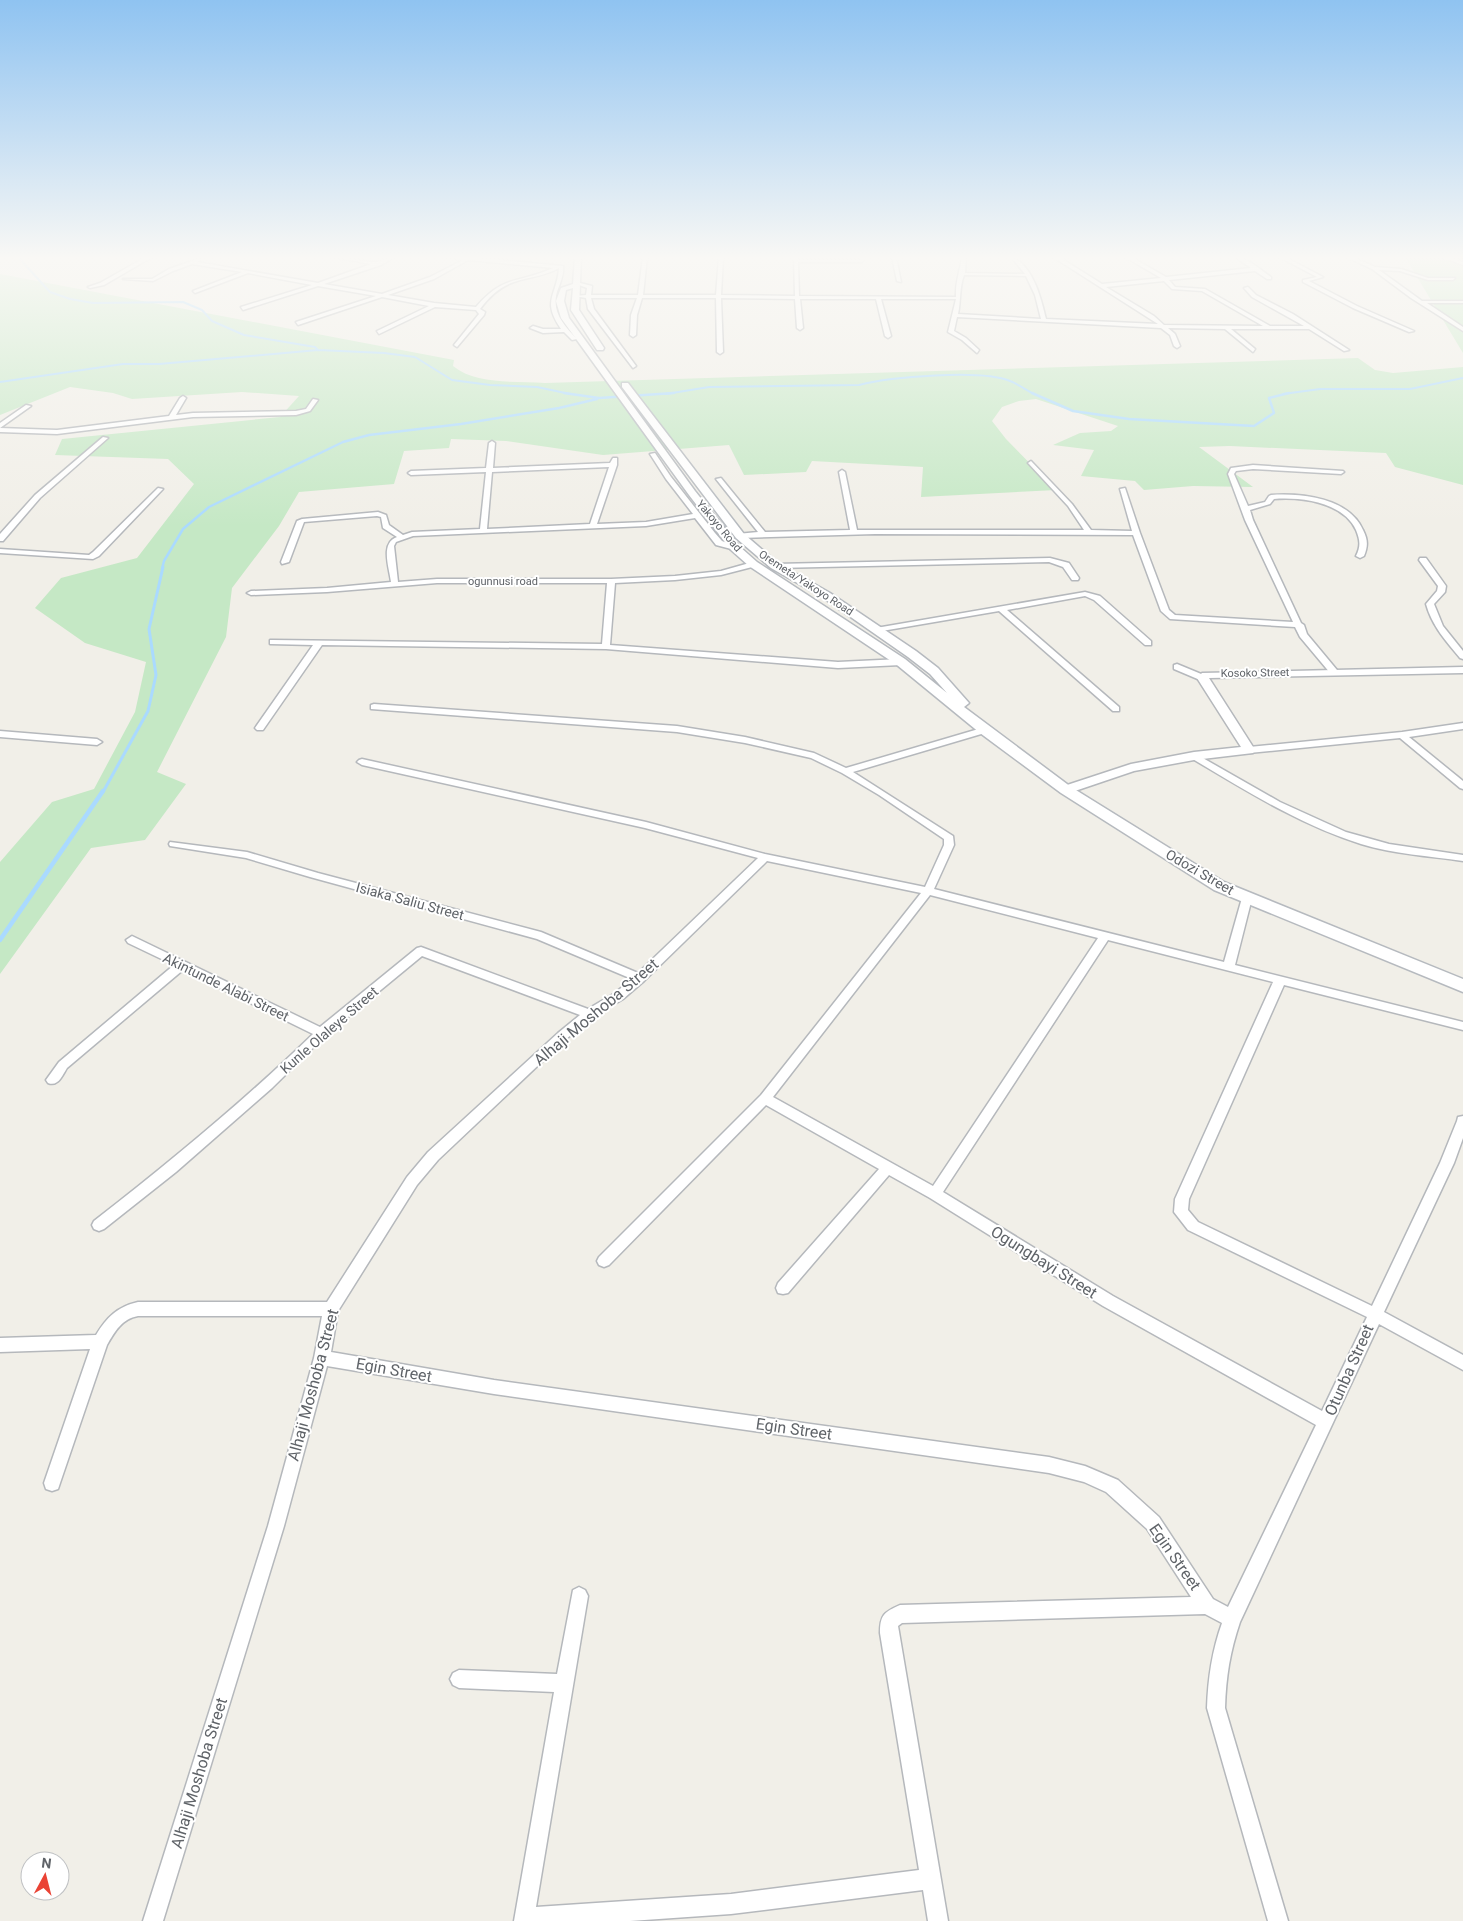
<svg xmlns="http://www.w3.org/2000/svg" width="1463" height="1921" viewBox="0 0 1463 1921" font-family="Roboto,sans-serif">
<rect width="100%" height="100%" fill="#f1efe8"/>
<path fill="#c5e8c5" d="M1405,257h58v96z
M0,274l454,86 -1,6c23,19 63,15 92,17l813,-25 17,12 18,3 70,-6v118l-68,-18 -9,-14 -156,-7 -31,1 54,40 -60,-1 -49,4 -9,-9 -54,-5 13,-26 -41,-5 27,-12 31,-2 7,-5 -82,-27 -17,2 -17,6 -10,14 14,18 50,51 -135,7 2,-30 -111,-6 -6,11 -62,3 -15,-30 -126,10 -97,-14 -55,-2 -2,9 -45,3 -10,33 -95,8 -20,34 -47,62 -6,49 -69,135 29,12 -41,56 -54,8 -91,126v-112l52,-60 42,-13 41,-77 11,-50 -61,-19 -50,-35 26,-30 76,-20 57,-74 -26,-25 -113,-4 7,-16 218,-22 19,-21 -57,-4 -110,7 -19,-6 -43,-6 -70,28z"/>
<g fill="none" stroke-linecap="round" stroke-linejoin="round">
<path stroke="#aadaff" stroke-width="2" d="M18,257l32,35 20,7 23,4 90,-1 19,8 10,11 32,14 71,12 3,3 66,3 31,4 37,23 38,5 47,2 33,7
M0,382l123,-18h36l159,-14
M666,394l43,-7 150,-2c31,-8 122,-16 151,-4 8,3 16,9 24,13
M1283,394l37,-5h90l53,-11"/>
<path stroke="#aadaff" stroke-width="2.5" d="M564,393l35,5 75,-5
M1032,393l41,18 56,8 125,7 20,-13 -5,-15 20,-5
M162,569l2,-8 19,-32 26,-22 134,-65 26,-7 92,-11 98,-16 38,-9"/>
<path stroke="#aadaff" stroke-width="3" d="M103,792l45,-81 8,-36 -7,-46 14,-62"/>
<path stroke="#aadaff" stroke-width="4.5" d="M0,940l103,-149"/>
<g stroke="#b5b8bc" stroke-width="3">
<path id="minor" d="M146,257h6l-48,28 -14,3 -2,-1 12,-4z
M334,257c14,0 27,5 41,5 6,0 12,-5 19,-5l-13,8 -57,19 58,10 48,-17 33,-17 -16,-3h22l94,9c1,8 -2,15 -5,23 -8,21 5,36 19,50l-5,1 -8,-8 -21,1 -13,-5 3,-2 10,3h18c-20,-29 -4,-33 -2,-61 -14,8 -30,9 -45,14 -15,5 -25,15 -34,27l5,3 -1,3 -27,32 -3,-2 25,-31 -3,-4 -41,-3 -56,27 -2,-3 52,-25 -47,-9 -84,28 -2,-3 80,-26 -58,-10 -75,24 -2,-3 71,-22 -64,-12 -53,20 -2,-2 49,-19 -50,-8 -19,7 -20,10 -30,-2h29l17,-10 29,-10 2,1 -3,2 121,21 53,-19zM468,260l85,8c-35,16 -49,6 -77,39l-42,-4 -46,-8 46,-16z
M643,257h4l-4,38h73l3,-38h4l-2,38 74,1 -1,-39h4v3h62l1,-3h4l-3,5h-64l1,34 157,1c-1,-14 4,-26 6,-40h4l-1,16 60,1 -12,-15 2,-1c19,12 26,40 31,61l112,5 -105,-67h6l43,27 59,-6 -36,-21h6l35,20 85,-9 -16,-11c13,0 25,13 36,20v2h-4l-12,-8 -86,9 6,7 30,2 65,37h34l-52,-29 -8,-9 4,-1 8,8 37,19 56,36 -5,1 -35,-22h-78l24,20 -2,3 -28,-23 -57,-1 7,6 5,12 -3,2 -3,-2 -4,-11 -9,-7 -204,-11 -3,14 12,7 13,12 -2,3 -15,-13 -14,-8 8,-33h-75l10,37 -3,2 -3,-2 -9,-37h-76l3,29 -3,2 -3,-2 -2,-29 -74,-1 2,54 -3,2 -3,-2 -1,-54h-74l-5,17 -1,20 -3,2 -3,-2 1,-20 6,-17h-46l3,11 42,57 -3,2 -45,-59 -2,-11 -12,-2 12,-1 1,-7 -13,-5 2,-1 16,4 -1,9h47zM964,275l62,1 9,19 6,24 -83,-5c3,-13 1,-26 6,-39zM1164,281l8,8 30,2 61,35 -99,-1 -10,-9 -48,-29z
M892,257h4l5,25 -4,-1z
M1279,257h6l38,20 -14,4 48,25 57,25 -5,1 -56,-24 -50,-26v-2l14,-3z
M1346,257h7l22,10 26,2 27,9h27l-2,2h-25l-28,-9 -21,-1 43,31h41v2h-36l36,24v4l-52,-33 -39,-29z
M1441,257h8l14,5v3z
M183,396l3,2 -10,17 17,-2 103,-2 10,-2 7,-10 5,1 -8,11 -14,4 -103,2 -136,17 -57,-2v-4l57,2 112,-14 11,-18z
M26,405l5,1 -31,22v-5z
M103,437l5,1 -68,60 -37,43h-3v-7l35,-39z
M492,441l3,2 -2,25 117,-5 3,-5h4v7l-20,59 49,-2 47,-8 -27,-35 -16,-25 5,-1 16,24 44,56 7,8 17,7 -4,2 -19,-5 -21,-27 -49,8 -233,10 -17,6 -2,4 4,36 39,-3h174l64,-3 46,-5 32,-9h3v4l-35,9 -46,5 -60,3 -5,62 228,17 63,-3 4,3 -4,3 -63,3 -232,-19 -284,-4 -59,85h-6l-2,-2 58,-83 -43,-1v-4h3l329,4 5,-61h-170l-110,9 -76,3 -4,-2 4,-2 76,-3 64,-6c-2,-15 -11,-39 6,-45l-14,-9 -2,-11 -4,-1 -73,6 -15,40 -7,2 -1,-2 16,-41 5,-2 76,-7 8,3 3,10 14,10 9,-3 68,-3 6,-57 -75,3 -3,-2 3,-2 75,-3 3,-25zM609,467l-19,57 -103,5 5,-57z
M1031,461l41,43 19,26 41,1 -12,-42 5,-1 15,45 29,77 6,5 118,7 -48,-102 -17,-46 3,-6 22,-3 90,6 1,1 -3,2 -88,-5 -17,2 -2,3 14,32 17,-4 4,-6 2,-1c31,-2 78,3 92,35 5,10 5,16 1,26l-4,2 -4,-2c5,-10 4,-16 0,-26 -13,-28 -55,-33 -82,-31l-4,5 -20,6 3,10 48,103 3,2 3,9 30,36v4h-6l-31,-37 -5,-10 -125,-8 -9,-8 -28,-76 -258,-1 -135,4 -4,-2 1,-2 21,-2 -42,-53 5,-1 44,54 85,-2 -11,-58 3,-2 3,2 12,58h227l-16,-24 -39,-42 -1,-1z
M158,488l5,1 -64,67 -6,3 -93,-6v-4l89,6 4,-3z
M1050,558l19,5 10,15 -1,2h-6l-9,-13 -14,-5 -274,6 -4,-2 4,-2z
M1420,558h6l20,28 -1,6 -11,12 9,22 20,25v8l-3,-1c-14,-17 -28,-32 -34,-54l11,-13 1,-5 -19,-26z
M1085,592l15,4 51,45v4h-6l-51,-45 -9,-4 -78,14 112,97v4h-6l-114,-100 -123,21 -4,-2 4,-2z
M1177,664l29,12 1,2 -1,2h-6l-26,-11v-4z
M374,704l303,22 68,11 69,16 32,15 136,-40h6v4l-135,40 100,64 1,9 -20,44 290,73 18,-64 5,-4 5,4 -17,67 228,57v8l-179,-45 -95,214 -1,11 10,12 174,84 68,-143 17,-42 1,-4 5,-1v22l-9,25 -70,149 79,43v15l-84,-46 -139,298c-10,30 -14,54 -15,86l63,213h-20l-61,-213c1,-30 5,-57 15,-85l-17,-9 -303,9 -4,3 50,295h-20l-5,-31 -192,24 -101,7h-116l40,-229 -95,-4 -6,-3 -3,-6 3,-6 6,-3 98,4 16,-84 6,-3 6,3 3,6 -52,311 195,-13 188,-24 -39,-237c0,-18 4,-21 20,-28l291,-8 -44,-68 -41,-37 -22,-10 -35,-9 -555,-79 -167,-28 -43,160 -121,395h-20l125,-395 46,-168 8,-42h-184c-16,3 -23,15 -31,29l-47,138 -2,6 -6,2 -6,-2 -2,-6 46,-134 -90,3v-14l96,-3c11,-18 21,-28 42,-33h189l80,-125 21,-25 130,-119 22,-18 -158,-59 -97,80 -53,52 -96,84 -72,57 -5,2 -5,-2 -2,-4 2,-4c76,-59 150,-120 219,-187l-130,-64 -116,98c-5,8 -9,19 -19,15l-2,-3 13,-18 115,-97 -46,-22 -2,-3 6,-4 188,91 97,-79 4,-1 167,62 27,-16 17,-14 -95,-40 -227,-62 -64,-19 -76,-12 -1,-2 1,-2 77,10 71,21 223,59 97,41 120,-115 -113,-30 -283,-63 -5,-3 2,-2 3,-1 284,63 119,32 160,33 19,-42v-6l-65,-44 -37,-22 -31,-15 -66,-15 -68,-11 -306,-23v-4zM767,861l154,32 -160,202 -162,162 -2,4 2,4 5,2 5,-2 157,-160 113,64 -101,114 -2,5 2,5 5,1 5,-1 101,-118 41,23 173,108 213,119 -88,182 -15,-8 -54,-82 -41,-37 -33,-14 -36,-9 -555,-77 -163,-28 7,-41 79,-126 21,-25 128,-121 27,-22 30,-18 21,-18zM930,895l168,43 -165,248 -160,-89zM1108,940l165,42 -98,217 -1,13 14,18 179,87 -45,94 -209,-115 -170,-104z
M1463,723v6l-54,8 54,44v8l-3,-1 -60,-50 -151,15 -5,-3 5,-3 153,-15z
M0,731l97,8 5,3 -5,3 -97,-8z
M1194,753l86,49 66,30 43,12 74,11v6c-34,-5 -69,-7 -102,-17 -61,-19 -116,-54 -170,-86l-2,-2z"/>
</g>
<g stroke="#b5b8bc" stroke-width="3">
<path id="tertiary" d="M1463,667v6l-254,5 46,72 -2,3 -59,7 -60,11 -68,23 -6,-4 1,-3 70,-23 63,-12 47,-5 -44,-69 5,-5z"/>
</g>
<g stroke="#b6babf" stroke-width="3">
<path id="secondary" d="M575,257h6l-2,53 25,38 -1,2h-6l-26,-40 2,-22 -7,2 -2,11 5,17 126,173 44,55 18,16 148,97 42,34 -17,-19 -22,-17 -86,-60 -51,-29 -35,-30 -114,-151v-4h6l116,151 35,30 51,29 86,58 22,17 31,35 -5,4 107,80 153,95 239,97v13l-249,-102 -153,-97 -81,-60 -83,-68 -148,-99 -18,-16 -42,-55 -128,-177 -5,-17 5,-13 12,-4z"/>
</g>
<use href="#minor" fill="#fff" fill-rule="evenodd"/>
<use href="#tertiary" fill="#fff" fill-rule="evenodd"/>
<use href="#secondary" fill="#fff" fill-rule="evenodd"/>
</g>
<linearGradient id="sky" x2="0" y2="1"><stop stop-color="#8fc3f1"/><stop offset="0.49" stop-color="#f9f8f5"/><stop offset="1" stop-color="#f9f8f5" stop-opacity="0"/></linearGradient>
<rect width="1463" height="526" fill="url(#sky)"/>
<g text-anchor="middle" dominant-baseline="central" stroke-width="4" stroke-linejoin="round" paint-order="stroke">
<g font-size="11" fill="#5f6368" stroke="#fff">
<text transform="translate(719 526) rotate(50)">Yakoyo Road</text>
<text x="503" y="581">ogunnusi road</text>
<text transform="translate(806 583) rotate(33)">Oremeta/Yakoyo Road</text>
<text transform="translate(1255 673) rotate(-1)">Kosoko Street</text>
</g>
<g font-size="14" fill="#5f6368" stroke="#fff">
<text transform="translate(1200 872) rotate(30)">Odozi Street</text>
<text transform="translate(410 901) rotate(15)">Isiaka Saliu Street</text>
<text transform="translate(226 987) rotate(26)">Akintunde Alabi Street</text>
<text transform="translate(329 1030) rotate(-41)">Kunle Olaleye Street</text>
</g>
<g font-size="16" fill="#5f6368" stroke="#fff">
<text transform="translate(596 1012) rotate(-40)">Alhaji Moshoba Street</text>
<text transform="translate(1044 1262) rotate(32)">Ogungbayi Street</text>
<text transform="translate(394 1370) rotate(10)">Egin Street</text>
<text transform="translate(1349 1370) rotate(-66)">Otunba Street</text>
<text transform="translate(313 1385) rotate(-75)">Alhaji Moshoba Street</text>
<text transform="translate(794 1429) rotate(8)">Egin Street</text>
<text transform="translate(1175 1557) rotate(55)">Egin Street</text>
<text transform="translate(199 1773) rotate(-73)">Alhaji Moshoba Street</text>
</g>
</g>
<g transform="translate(45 1876) rotate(7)"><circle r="24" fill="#ffffff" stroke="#bfc1c3"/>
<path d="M0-4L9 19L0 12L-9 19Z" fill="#ea4335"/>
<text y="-8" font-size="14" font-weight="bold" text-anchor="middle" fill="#5f6368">N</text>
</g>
</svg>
